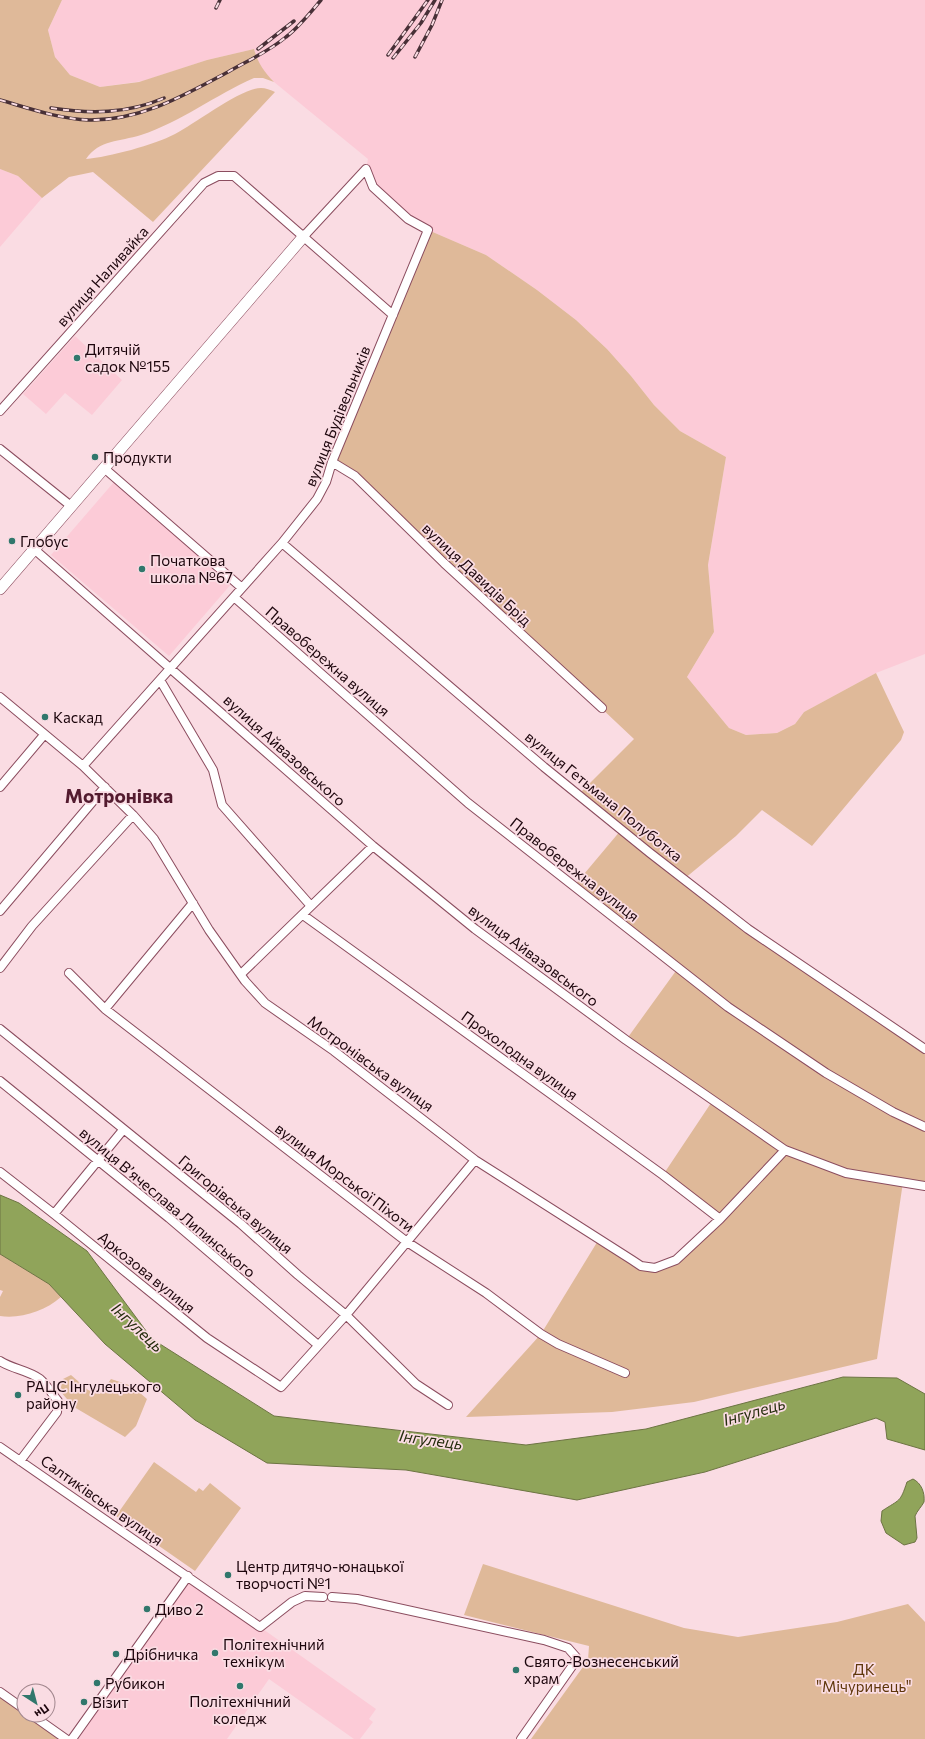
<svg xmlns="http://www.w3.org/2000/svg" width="925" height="1739" viewBox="0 0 925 1739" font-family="Commissioner,sans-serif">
<rect width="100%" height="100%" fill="#fadce3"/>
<path fill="#fccbd7" d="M62,0h863v654l-49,19 -72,39 -9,12 -18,9 -31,2 -17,-7 -42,-51 27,-45 -6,-67 18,-108 -46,-26 -26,-26 -23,-29 -24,-27 -31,-29 -39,-30 -51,-35 -58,-25 -55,-43 -7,-18 2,-10 -94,-77 -9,-9 -7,-11 -4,-13 -47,11 -64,21 -43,6 -30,-12 -15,-18 -7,-27z
M0,169l18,7 24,22 -42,49z
M75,336l47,44 -30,35 -27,-22 -19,21 -23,-20z
M114,482l118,101 -63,73 -118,-101z
M188,1576l188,133 -7,10 4,3 -13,17h-6l-85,-60 -42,60h-155z"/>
<path fill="#dfb999" d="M0,0h62l-14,30 7,27 15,18 30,12 39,-5 68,-22 47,-11c4,14 10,23 20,33l-11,-4h-9c-39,17 -73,44 -113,57 -22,7 -41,4 -55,24 23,-2 68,-14 89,-25 20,-10 66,-46 86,-46 4,0 10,2 14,4l-122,130 -60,-50 -24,5 -27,21 -24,-22 -18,-7z
M428,230l58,25 51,35 39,30 31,29 24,27 23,29 26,26 46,26 -18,108 6,67 -27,45 42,51 17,7 31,-2 18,-9 9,-12 72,-39 28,59 -3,8 -89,106 -50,-36 -26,26 -52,43 241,170v137l-22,-4 -26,177 -183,43 -82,10 -146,5 75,-83 58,-95 42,27h22l56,-47 -56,-44 50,-75 -87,-60 52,-72 -104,-82 47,-56 -43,-35 56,-56 -279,-263 -23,-14z
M0,1254l49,30 12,13c-16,14 -40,22 -61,19v-19l3,-6 -3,-1z
M71,1375l17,15 12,4 11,-15 21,7 15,13 -11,27 -11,11 -51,-30 -14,-16 3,-12z
M154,1462l42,30 3,-4 4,3 7,-8 31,25 -46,63 -79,-55z
M483,1564l201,64 54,9 99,-15 71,-18 17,18v117h-394l57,-79 1,-14 -125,-31z
M0,1692l24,17v6h8l34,24h-66z"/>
<path fill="#90a45a" stroke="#6d7443" d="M0,1195l19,8 68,48 65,88 122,77 252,29 120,-16 197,-52 54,1 28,16v56l-38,-11 -2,-17 -9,-4 -171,54 -128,28 -171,-30 -139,-7 -72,-43 -90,-76 -56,-60 -49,-30z
M913,1479c8,4 12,13 11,23 -2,4 -7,9 -9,14l2,22 -2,4 -11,3 -18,-12 -5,-12 1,-10c18,-12 18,-8 25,-29z"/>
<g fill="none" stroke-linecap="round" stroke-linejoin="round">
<g stroke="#8b4d5f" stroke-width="10">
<path id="street" d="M0,411l204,-228 14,-7h16l159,139
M0,449l71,57
M332,462l23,14 89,87 158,145
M104,468l138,120
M282,543l262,224 106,86 98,76 177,120
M34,549l339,297 102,83 151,111 159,110 61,23 79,13
M234,597l234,206 260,204 98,66 67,39 32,15
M160,680l53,90 9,35 89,101
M0,697l83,69 50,49 21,24 55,91 36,51 20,22 69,48 141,109 157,100 9,6 14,2 21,-8 44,-41 65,-69
M83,766l199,-223 35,-44 9,-17 6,-20 96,-232 -20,-11 -35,-32 -7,-18 -62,67
M0,787l44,-52
M0,911l105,-124
M303,915l360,260 57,44
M0,968l32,-42 101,-111
M69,973l36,36 302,233 79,51 55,41 17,10 67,29
M241,974l132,-128
M105,1009l88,-106
M0,1029l241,195 57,51 48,40 70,69 32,21
M0,1081l169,137 149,127
M0,1172l54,42 153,124 74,49 65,-72 129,-155
M54,1214l69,-84
M0,1361c12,8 28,9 40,18 7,6 12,15 18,22l-1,11 -37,49
M0,1447l260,180 32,-25 13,-6 18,1
M332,1597l25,2 187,41 24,8 8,9 -1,5 -54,77
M0,1692l24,17
M32,1715l34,24
M72,1739l116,-163"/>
</g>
<g stroke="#8b4d5f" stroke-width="12">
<path id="secondary" d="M0,589l304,-353"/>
</g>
<use href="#street" stroke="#fff" stroke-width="8"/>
<use href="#secondary" stroke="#fff" stroke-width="11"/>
<g stroke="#483037" stroke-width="3.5">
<path id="rail" d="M216,8l4,-8
M258,49l36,-28
M388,55l40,-55
M415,57l17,-32 10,-25
M393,58l28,-35 14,-23
M0,100c28,8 59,19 89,20 52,1 95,-25 139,-48 19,-11 40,-20 58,-35 13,-10 24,-24 35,-37
M51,108c39,6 76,6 113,-10"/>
</g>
<use href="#rail" stroke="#fadce3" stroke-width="2" stroke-dasharray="6" stroke-linecap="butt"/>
</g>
<g fill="#31776c" stroke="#fadce3" stroke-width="1.5">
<circle cx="77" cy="358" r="4"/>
<circle cx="95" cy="457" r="4"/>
<circle cx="12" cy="541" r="4"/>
<circle cx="142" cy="569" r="4"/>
<circle cx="45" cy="717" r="4"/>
<circle cx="18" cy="1395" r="4"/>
<circle cx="228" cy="1575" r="4"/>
<circle cx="147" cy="1609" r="4"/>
<circle cx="215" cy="1653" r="4"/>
<circle cx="116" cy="1654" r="4"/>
<circle cx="516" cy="1670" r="4"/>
<circle cx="97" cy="1683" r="4"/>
<circle cx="240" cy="1686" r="4"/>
<circle cx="84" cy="1702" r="4"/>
</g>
<g text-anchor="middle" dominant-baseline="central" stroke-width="3.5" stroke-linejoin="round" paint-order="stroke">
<g font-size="15" fill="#1c050c" stroke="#fadce3">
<text transform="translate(102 276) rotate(-48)">вулиця Наливайка</text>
<text transform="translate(337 416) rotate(-68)">вулиця Будівельників</text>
<text transform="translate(477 574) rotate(43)">вулиця Давидів Брід</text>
<text transform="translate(328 661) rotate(41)">Правобережна вулиця</text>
<text transform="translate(285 750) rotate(42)">вулиця Айвазовського</text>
<text transform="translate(604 796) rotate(39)">вулиця Гетьмана Полуботка</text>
<text transform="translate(575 869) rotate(38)">Правобережна вулиця</text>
<text transform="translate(534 955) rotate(37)">вулиця Айвазовського</text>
<text transform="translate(520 1055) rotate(36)">Прохолодна вулиця</text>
<text transform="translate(371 1063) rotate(36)">Мотронівська вулиця</text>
<text transform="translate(345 1177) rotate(37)">вулиця Морської Піхоти</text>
<text transform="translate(168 1202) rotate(40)">вулиця В’ячеслава Липинського</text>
<text transform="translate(236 1204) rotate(40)">Григорівська вулиця</text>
<text transform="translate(147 1272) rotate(39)">Аркозова вулиця</text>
<text transform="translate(102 1500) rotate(35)">Салтиківська вулиця</text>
</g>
<g font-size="15" fill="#1c050c" stroke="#fadce3" text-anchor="start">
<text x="85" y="349">Дитячій<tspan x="85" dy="17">садок №155</tspan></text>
<text x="103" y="457">Продукти</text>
<text x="20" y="541">Глобус</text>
<text x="150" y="560">Початкова<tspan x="150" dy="17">школа №67</tspan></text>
<text x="53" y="717">Каскад</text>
<text x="26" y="1386">РАЦС Інгулецького<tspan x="26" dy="17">району</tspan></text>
<text x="236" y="1566">Центр дитячо-юнацької<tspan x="236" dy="17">творчості №1</tspan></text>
<text x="155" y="1609">Диво 2</text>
<text x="223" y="1644">Політехнічний<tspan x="223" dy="17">технікум</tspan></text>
<text x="124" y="1654">Дрібничка</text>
<text x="524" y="1661">Свято-Вознесенський<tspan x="524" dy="17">храм</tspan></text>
<text x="105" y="1683">Рубикон</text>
<text x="240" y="1701" text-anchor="middle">Політехнічний<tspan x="240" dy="17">коледж</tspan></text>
<text x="92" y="1702">Візит</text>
</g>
<g font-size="15" fill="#5e360a" stroke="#fadce3">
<text x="864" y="1669">ДК<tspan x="864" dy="17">"Мічуринець"</tspan></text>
</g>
<g font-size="16" font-style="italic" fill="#252d0d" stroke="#fadce3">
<text transform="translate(138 1327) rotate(43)">Інгулець</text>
<text transform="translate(754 1411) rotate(-16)">Інгулець</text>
<text transform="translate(431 1439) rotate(8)">Інгулець</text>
</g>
<g font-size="19" font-weight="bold" fill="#531b2f" stroke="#fadce3">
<text x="119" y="795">Мотронівка</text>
</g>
</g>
<g transform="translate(36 1703) rotate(144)"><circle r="19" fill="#fadce3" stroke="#a1868d"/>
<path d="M0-3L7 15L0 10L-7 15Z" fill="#31776c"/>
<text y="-6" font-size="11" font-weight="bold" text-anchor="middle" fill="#1c050c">Пн</text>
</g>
</svg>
